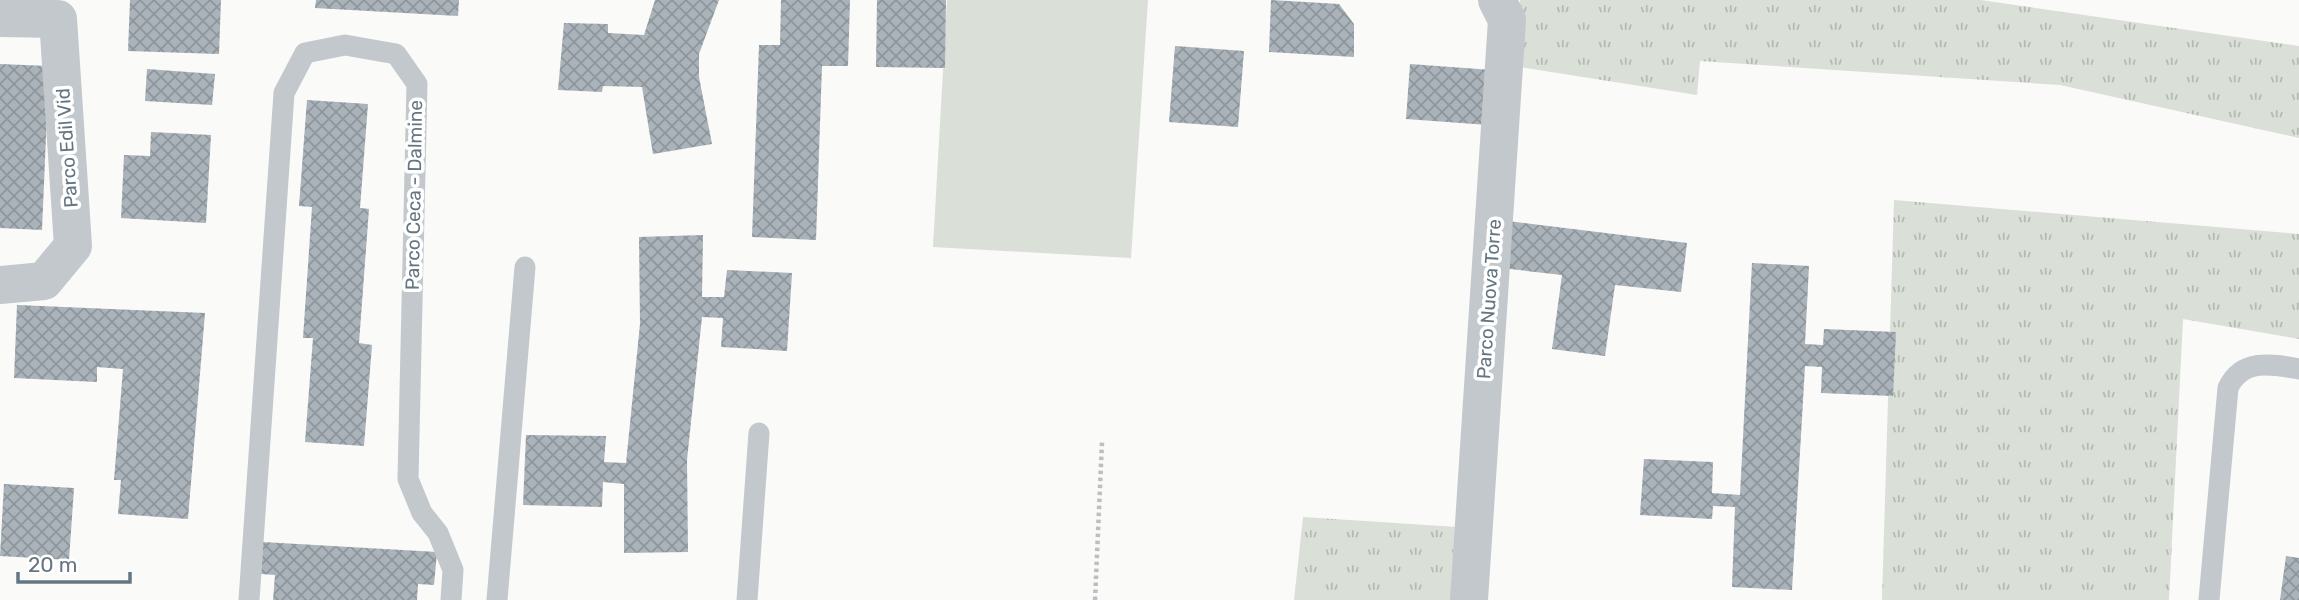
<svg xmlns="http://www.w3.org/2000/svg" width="2299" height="600" viewBox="0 0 2299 600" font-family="Rubik,sans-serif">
<defs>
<pattern id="grass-tufts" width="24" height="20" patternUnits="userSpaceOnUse" patternTransform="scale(1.75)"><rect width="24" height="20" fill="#dadfd7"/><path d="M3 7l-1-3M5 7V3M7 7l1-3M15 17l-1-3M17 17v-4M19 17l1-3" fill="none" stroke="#b4b9b4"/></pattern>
<pattern id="building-cross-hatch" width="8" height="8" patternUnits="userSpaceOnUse" patternTransform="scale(1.75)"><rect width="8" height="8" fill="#aab3b9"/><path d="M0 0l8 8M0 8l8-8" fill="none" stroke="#8e969c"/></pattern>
</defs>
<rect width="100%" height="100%" fill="#fafaf8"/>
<path fill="url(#grass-tufts)" d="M1520,0h461l318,46v92l-239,-53 -360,-24 -3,34 -177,-28z
M1894,200l405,34v105l-116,-20 -14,281h-287z
M1303,517l154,10 -2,73h-161z"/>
<path fill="#dadfd7" d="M947,0h201l-17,258 -198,-11z"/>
<path fill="url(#building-cross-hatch)" d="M130,0h91l-2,54 -91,-3z
M316,0h143l-1,16 -143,-8z
M655,0h64l-20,54v23l13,67 -59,10 -11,-67 -39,-1 -1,6 -44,-2 6,-67 44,1v9l36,2z
M781,0h69l-2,66h-26l-6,174 -64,-3 7,-192h21z
M877,0h69l-1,68 -69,-1z
M1271,0l68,4 15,20v33l-85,-5z
M1175,46l69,5 -6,76 -69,-5z
M0,64l49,2 -7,164 -42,-2z
M1410,64l82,6 -4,55 -82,-6z
M147,69l68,5 -3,31 -67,-4z
M307,100l61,4 -8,104 9,1 -10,134 13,2 -8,101 -59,-4 8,-104h-10l9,-131 -13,-1z
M151,132l60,3 -5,88 -85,-5 3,-63 26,1z
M1507,221l180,22 -6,49 -66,-7 -10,71 -53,-7 10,-74 -61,-7z
M703,235l-1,62h22l3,-27 65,3 -5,78 -66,-4 2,-29 -21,-1 -15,143 1,92 -64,1v-69l-21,-2 -1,25 -79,-2 3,-70 80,1 -2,26 22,1 14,-139 -1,-87z
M1752,263l57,3 -4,78 18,1 1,-16 72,3 -3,64 -72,-3 1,-26 -17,-1 -13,224 -60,-3 3,-80 -22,-1 -1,13 -72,-4 4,-56 69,3 -1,31 28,2z
M17,305l188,8 -17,206 -70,-5 3,-34h-7l9,-111 -26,-2v15l-83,-4z
M4,484l70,4 -5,72 -69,-4z
M263,542l174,10 -3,33 -16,-1 -1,16h-144l2,-25 -14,-1z
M2286,556l13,2v42h-19z"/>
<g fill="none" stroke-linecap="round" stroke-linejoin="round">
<path stroke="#bbbfc2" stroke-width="4.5" stroke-dasharray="3.5 3.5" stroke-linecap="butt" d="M1095,600l7,-158"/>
<path stroke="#c3c8cc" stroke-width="21" d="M249,600l35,-507 21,-40 40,-8 51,9 21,30 -9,395 14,34 16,20 15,37 -2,30
M497,600l28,-333
M747,600l12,-167
M2209,600l19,-212c14,-30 44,-24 71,-19"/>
<path stroke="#c3c8cc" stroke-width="38" d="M0,18l58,1 15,227 -29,35 -44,4
M1469,600l38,-580 -10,-20"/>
</g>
<g text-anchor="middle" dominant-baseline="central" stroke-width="7" stroke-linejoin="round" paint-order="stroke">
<g font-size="19" fill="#657683" stroke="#fff">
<text transform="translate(67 148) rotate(-94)">Parco Edil Vid</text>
<text transform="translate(414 195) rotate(-89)">Parco Ceca - Dalmine</text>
<text transform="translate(1489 299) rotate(-86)">Parco Nuova Torre</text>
</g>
</g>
<path d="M18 572v10h112v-10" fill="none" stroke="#657683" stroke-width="3.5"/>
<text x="28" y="572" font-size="21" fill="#657683" stroke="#ffffff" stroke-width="5" paint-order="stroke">20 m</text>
</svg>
